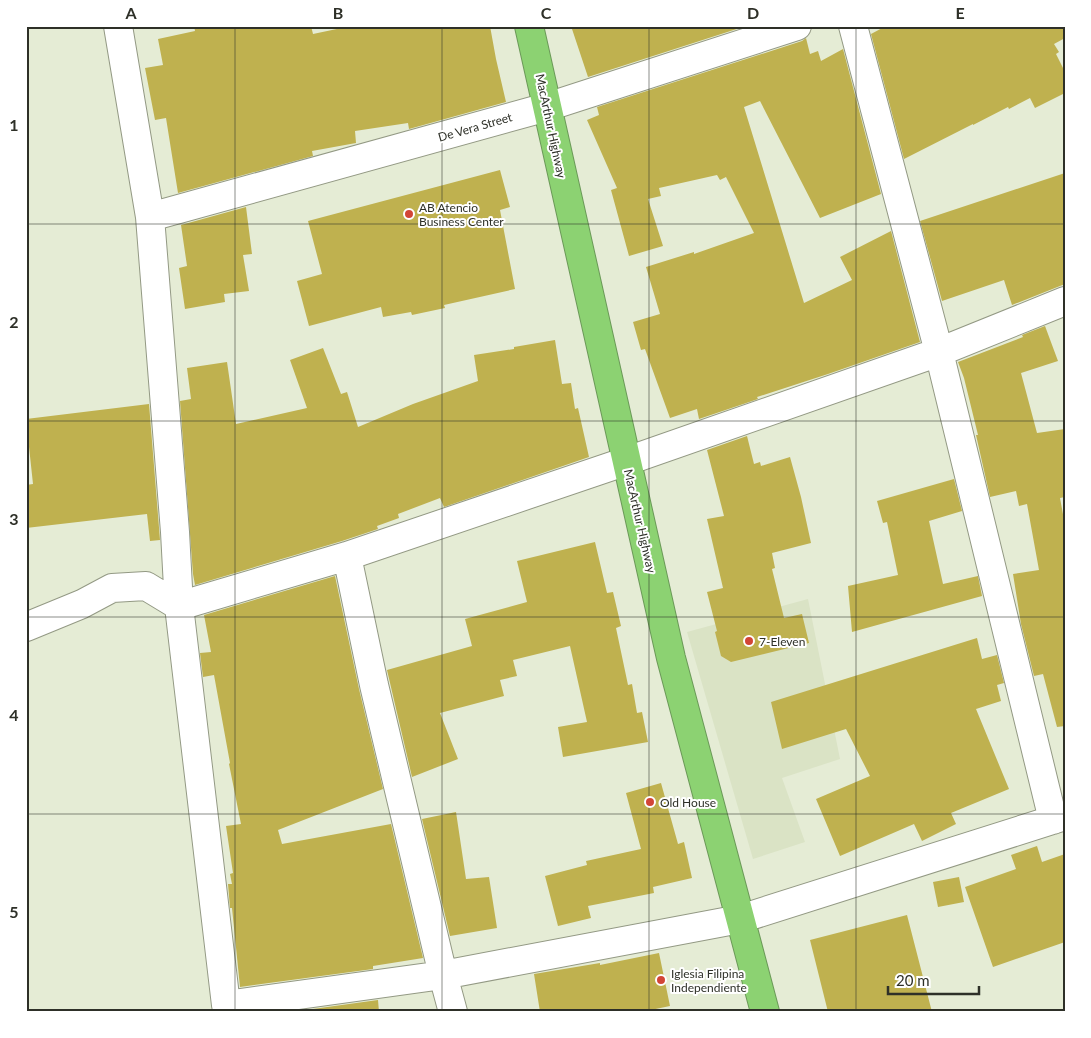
<svg xmlns="http://www.w3.org/2000/svg" width="1091" height="1038" viewBox="0 0 1091 1038" font-family="Lato,sans-serif">
<rect width="100%" height="100%" fill="#e5ecd5"/>
<path fill="#dae3c5" d="M808,599l32,160 -58,19 23,64 -52,17 -66,-227z"/>
<path fill="#bfb14f" d="M194,26h117l2,8 38,-8h139l6,33 10,43 -97,27 -1,-6 -53,8 1,12 -44,8 1,5 -135,37 -12,-75 -11,2 -10,-52 18,-3 -5,-26 37,-8z
M571,26h175l-158,51z
M886,26h179v12l-11,6 5,8 -3,2 9,18v21l-30,15 -5,-10 -21,11 -1,-2 -35,18v-1l-69,35 -33,-125z
M806,38l4,16 8,-3 3,10 22,-12 38,145 -61,24 -60,-117 -16,6 60,196 48,-23 -12,-23 51,-26 29,111 -92,32 -71,23 1,2 -59,20 -2,-10 -27,9 -25,-69 -4,1 -8,-28 27,-8 -14,-47 48,-15v2l60,-21 -28,-56 -6,3 -3,-5 -58,13 2,8 -13,3 15,47 -34,10 -18,-66 6,-2 -30,-68 12,-5 -2,-8 205,-66z
M500,170l10,37 -10,3 15,79 -71,16 1,3 -33,7 -1,-3 -28,5 -2,-10 -72,19 -12,-45 25,-7 -14,-53z
M1065,173v111l-53,21 -8,-25 -62,21 -22,-80z
M246,207l6,47 -9,1 6,36 -25,3 1,8 -40,7 -6,-41 8,-2 -6,-41z
M1045,326l13,35 -37,12 16,60 28,-4v68l-5,1 5,27v201l-8,1 -14,-53 -9,2 -13,-52 -8,-50 26,-4 -12,-66 -8,2 -3,-15 -26,6 -14,-62h2l-14,-57 -6,-16 65,-25 -1,-2z
M555,340l7,44 9,-1 4,26 3,-1 11,49 -145,50 -4,-9 -42,16 1,4 -22,8 1,3 -36,12 -147,44 -2,-11 -13,-173 11,-2 -4,-31 40,-6 9,62 71,-16 -17,-48 33,-12 18,46 6,-2 11,35 55,-23 65,-23 -4,-26 40,-6v-2z
M149,404l11,136 -10,1 -3,-27 -121,14v-43l7,-1 -7,-65z
M747,436l7,28 6,-2 1,4 29,-9 11,40 10,46 -39,10 3,15 -3,1 12,49 18,-4 7,29 -78,19 -10,-6 -6,-24 2,-1 -10,-39 16,-4 -16,-69 17,-3 -17,-66z
M954,479l8,32 -33,10 14,63 35,-8 4,20 -130,36 -4,-46 50,-11 -11,-53 -4,1 -6,-22z
M595,542l12,51 6,-1 8,34 -5,2 12,57 4,-1 5,29 5,-1 6,30 -85,15 -5,-30 29,-5 -17,-76 -57,14 4,16 -17,4 4,16 -64,17 18,46 -46,18 -25,-107 85,-24 -7,-27 62,-17 -10,-41z
M335,576l24,113 24,100 -105,41 4,14 109,-20 32,134 -50,8v3l-133,18 -8,-79h-2l-2,-24h4l-2,-10 3,-1 -7,-47 15,-2 -12,-60 1,-1 -16,-88 -11,2 -3,-24 11,-1 -7,-37z
M977,638l5,21 15,-4 7,28 -7,2 4,16 -25,8 33,80 -58,24 5,11 -34,17 -8,-17 -74,32 -24,-57 54,-23 -24,-47 -64,20 -11,-47z
M661,783l17,61 6,-2 8,36 -39,9 1,6 -66,13 3,12 -33,8 -13,-50 42,-11 -1,-4 55,-12 -15,-56z
M456,812l10,67 23,-2 8,51 -47,8 -28,-117z
M1037,846l5,16 23,-8v88l-72,25 -28,-80 51,-18 -5,-14z
M959,877l5,25 -26,5 -5,-25z
M907,915l25,97h-104l-18,-72z
M659,953l11,53 -29,6h-101l-6,-38 66,-11v2z
M378,1000l1,12h-88z"/>
<g fill="none" stroke-linecap="round" stroke-linejoin="round">
<g stroke="#939984" stroke-width="30">
<path id="minor" d="M118,26l32,191 25,315 4,74 47,399 217,-30 297,-56 325,-103
M853,26l86,326 114,468
M150,217l397,-110 250,-81
M347,556l27,129 69,290 10,37
M26,627l56,-23 30,-16 34,-2 33,20 168,-50 280,-95 312,-109 126,-51"/>
</g>
<g stroke="#6b9958" stroke-width="30">
<path id="highway" d="M529,26l142,632 94,354"/>
</g>
<use href="#minor" stroke="#fff" stroke-width="28"/>
<use href="#highway" stroke="#8cd272" stroke-width="28"/>
</g>
<path fill="none" stroke="#2e3028" stroke-width="1" stroke-opacity="0.55" d="M235,26v986M442,26v986M649,26v986M856,26v986M26,224h1039M26,421h1039M26,617h1039M26,814h1039"/>
<g fill="#d24536" stroke="#fff" stroke-width="2">
<circle cx="409" cy="214" r="5"/>
<circle cx="749" cy="641" r="5"/>
<circle cx="650" cy="802" r="5"/>
<circle cx="661" cy="980" r="5"/>
</g>
<g text-anchor="middle" dominant-baseline="central" stroke-width="4" stroke-linejoin="round" paint-order="stroke">
<g font-size="12" fill="#2e3028" stroke="#fff">
<text transform="translate(551 126) rotate(78)">MacArthur Highway</text>
<text transform="translate(475 127) rotate(-16)">De Vera Street</text>
<text transform="translate(640 521) rotate(77)">MacArthur Highway</text>
</g>
<g font-size="12" fill="#2e3028" stroke="#fff" text-anchor="start">
<text x="419" y="207">AB Atencio<tspan x="419" dy="14">Business Center</tspan></text>
<text x="759" y="641">7-Eleven</text>
<text x="660" y="802">Old House</text>
<text x="671" y="973">Iglesia Filipina<tspan x="671" dy="14">Independiente</tspan></text>
</g>
</g>
<rect width="1091" height="1038" fill="none" stroke="#ffffff" stroke-width="55"/>
<path d="M888 986v8h91v-8" fill="none" stroke="#2e3028" stroke-width="2.5"/>
<text x="896" y="986" font-size="15" fill="#2e3028" stroke="#ffffff" stroke-width="4" paint-order="stroke">20 m</text>
<rect x="28" y="28" width="1036" height="982" fill="none" stroke="#2e3028" stroke-width="2"/>
<g font-size="16" text-anchor="middle" font-weight="bold" fill="#2e3028">
<text x="131" y="19">A</text>
<text x="338" y="19">B</text>
<text x="546" y="19">C</text>
<text x="753" y="19">D</text>
<text x="960" y="19">E</text>
<text x="14" y="131">1</text>
<text x="14" y="328">2</text>
<text x="14" y="525">3</text>
<text x="14" y="721">4</text>
<text x="14" y="918">5</text>
</g>
</svg>
